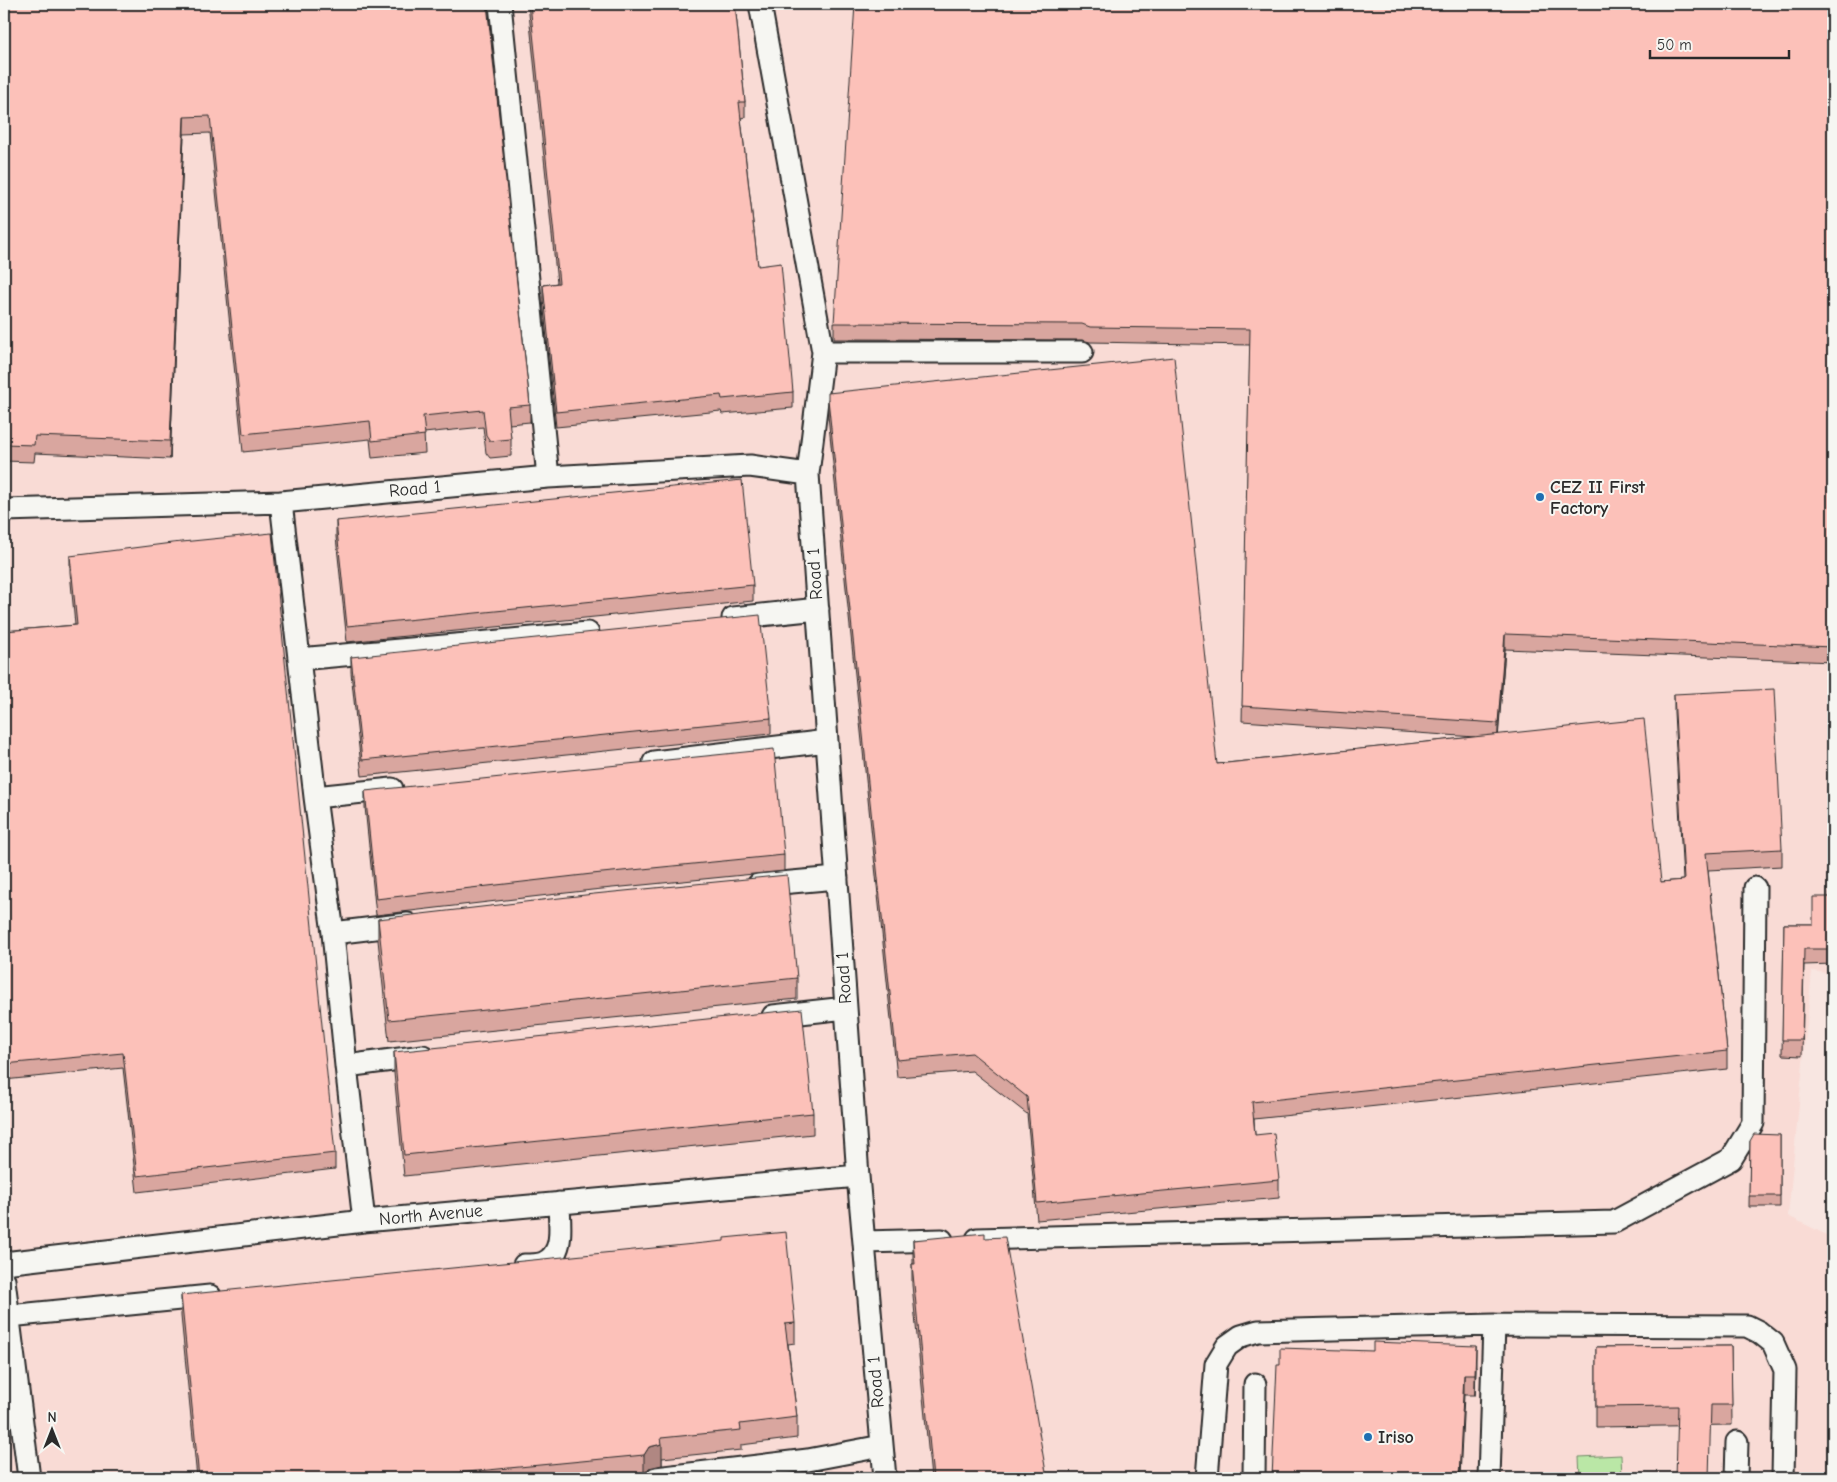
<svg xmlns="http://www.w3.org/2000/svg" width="1837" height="1482" viewBox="0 0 1837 1482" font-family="'Comic Neue',sans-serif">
<rect width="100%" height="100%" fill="#f8e6e1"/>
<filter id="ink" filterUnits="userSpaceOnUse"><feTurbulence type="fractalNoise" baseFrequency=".02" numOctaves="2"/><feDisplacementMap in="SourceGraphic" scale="10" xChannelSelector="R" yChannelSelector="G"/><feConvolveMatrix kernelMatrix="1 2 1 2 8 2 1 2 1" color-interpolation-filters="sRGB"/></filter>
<g filter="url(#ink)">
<path fill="#f9dbd5" d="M4,4h1829v970l-21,-3 -24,245 45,22 -1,240h-1828z"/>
<path fill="#bae7a6" stroke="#728968" d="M1621,1455l1,23h-42l-1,-21z"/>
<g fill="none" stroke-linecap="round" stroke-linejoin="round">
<g stroke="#2b2b2b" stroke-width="25">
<path id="minor" d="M500,4l48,473
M760,4l63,348 -15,122 50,702 27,302
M823,352h259
M281,502l34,295 18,136 13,133 18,155
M4,510l277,-8 267,-25 202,-11 58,8
M733,618l85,-9
M299,659l289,-26
M654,762l173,-21
M315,797l77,-8
M758,885l79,-7
M333,933l75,-9
M773,1016l73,-8
M346,1066l77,-10
M977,1239l637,-17 117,-63 22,-36 2,-235
M864,1242l78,-2
M4,1263l360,-42 494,-45
M524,1265c6,0 14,0 19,-2 23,-9 16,-40 16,-60
M4,1280l25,198
M9,1316l201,-20
M656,1478l152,-18 74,-14
M1207,1478l9,-114 11,-18 14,-10 17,-5 236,-6 253,1 12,6 14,11 12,27 -2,108
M1254,1478l1,-94
M1489,1478l5,-153
M1736,1478l1,-36"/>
</g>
<use href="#minor" stroke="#f6f6f2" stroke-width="21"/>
</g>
<path fill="#d9a69f" stroke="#2b2b2b" d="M4,4h483l43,401v17l-21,2 2,15v17l-21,2 -4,-5 -3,-26 -59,6 1,20 -53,5 -2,-19 -127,13 -33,-319 -26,1 -14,325 -135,-6 -1,9 -30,-1v-314h1v-24h-1z
M528,4h207l10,98v15l-4,1 17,148 35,126v16l-71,6 -1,-3 -165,16 -13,-127v-15l14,-2z
M1833,9v653l-328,-13 -7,86 163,147 22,-2 -9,-168v-18l108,155v17l-74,4 19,181v18l-473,50 1,16 24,45v18l-242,22 -10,-106 -55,-43 -75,6 -69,-661v-17l389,365 258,-27 -233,-16 8,-376 -160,-3 -8,-2 -248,-1v-16z
M336,521l417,64v16l-406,41 -11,-105z
M70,556l265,597v16l-198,23 -14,-124 -119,12v-449l71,-6 -5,-53z
M351,657l420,61v16l-409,42 -11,-104z
M365,791l419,64v16l-192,19 -216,25 -11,-108z
M1833,807v157l-29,1 -2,91 -20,-1 2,-131h29l17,-27z
M378,919l419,59v21l-408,42 -11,-101z
M394,1052l419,61v21l-409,42 -10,-103z
M4,1126l4,38v16h-4z
M1780,1135v72h-31l1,-66z
M985,1238l62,240h-116l-19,-193v-21h1v-24z
M181,1295l614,28v20l-7,1 9,73v21l-56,7v5l-79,8v7l-13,3 -5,7 -30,3h-417l-16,-162z
M1731,1346l1,79 -136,2v-80z
M1373,1351l103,16 -1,28h-11z"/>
<path fill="#b08782" stroke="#2b2b2b" d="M184,117v17l-14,325v-18z
M1505,634v15l-7,90v-16z
M1476,1346v21l-1,28v-21z
M1464,1374v21l-4,83h-1z
M662,1444v21l-13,3 -5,7v-20l5,-8z"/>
<path fill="#fcc1b9" stroke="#2b2b2b" d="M4,4h483l43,401 -22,2 3,32 -21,2 -4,-6 -3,-25 -60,6 2,19 -53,6 -2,-20 -127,13 -33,-318 -26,1 -14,324 -135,-5 -1,9 -30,-1v-297h1v-42h-1z
M530,4h205l10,98h-6l19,164 23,-3 12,129 -71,7 -1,-4 -165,17 -13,-127 16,-2z
M855,4h724l254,5v638l-328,-13 -7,89 -256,-17 8,-377 -160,-2 -8,-3 -248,-1z
M1174,357l43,407 427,-45 17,163 23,-2 -10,-186 100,-5 8,160 -76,4 21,198 -475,51 3,33 19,-2 5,47 -242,23 -10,-106 -55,-44 -75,7 -69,-661v-6z
M742,480l11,105 -406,41 -11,-105z
M272,533l63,620 -198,23 -14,-123 -119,11v-433l73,-6 -7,-69 102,-13z
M760,615l11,103 -409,42 -11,-103z
M774,749l10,106 -192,19 -216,25 -11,-108z
M1833,807v142h-29l-2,91h-20l2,-116h29v-27h17z
M787,875l10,103 -408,42 -11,-101 216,-25z
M802,1009l11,104 -409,42 -10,-103z
M4,1126l4,38h-4z
M1754,1134l26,1v61h-31l1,-55z
M786,1232l9,91 -10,1 12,93 -57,7 1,6 -80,8 1,6 -13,3 -5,8 -239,23h-166l-1,-1 -11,1h-28l-18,-183 543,-54v-3z
M985,1233v5l20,-1 42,241h-114l-21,-214h3l-2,-24z
M1373,1342l103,4 -1,28h-11l-5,104h-187l5,-113h3v-17l93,3z
M1731,1346l1,59h-21l-2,73h-33l2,-72 -82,1v-60z
M846,1477v1h-15z"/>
</g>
<g fill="#1f6fb2" stroke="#f6f6f2" stroke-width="2">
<circle cx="1540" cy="497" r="5"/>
<circle cx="1368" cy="1437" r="5"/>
</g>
<g text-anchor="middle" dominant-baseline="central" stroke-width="4" stroke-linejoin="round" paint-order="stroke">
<g font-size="18" font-weight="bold" fill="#2b2b2b" stroke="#f6f6f2" text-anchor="start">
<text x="1550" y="487">CEZ II First<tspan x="1550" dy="21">Factory</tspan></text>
<text x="1378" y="1437">Iriso</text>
</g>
<g font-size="18" fill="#2b2b2b" stroke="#f6f6f2">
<text transform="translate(415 489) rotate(-5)">Road 1</text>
<text transform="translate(815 574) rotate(-94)">Road 1</text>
<text transform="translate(844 978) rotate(-94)">Road 1</text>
<text transform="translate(431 1215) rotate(-5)">North Avenue</text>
<text transform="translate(876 1382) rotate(-95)">Road 1</text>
</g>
</g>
<rect width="1837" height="1482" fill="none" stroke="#f6f6f2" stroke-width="20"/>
<rect x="10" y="10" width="1817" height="1462" fill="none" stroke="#2b2b2b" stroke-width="2" filter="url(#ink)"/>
<g transform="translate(52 1430)" stroke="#f6f6f2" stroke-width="4" paint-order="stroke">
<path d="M0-4L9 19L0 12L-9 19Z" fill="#2b2b2b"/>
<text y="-8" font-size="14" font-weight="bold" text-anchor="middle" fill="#2b2b2b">N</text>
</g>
<path d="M1650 50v8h139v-8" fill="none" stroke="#2b2b2b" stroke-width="2.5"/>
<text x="1657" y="50" font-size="15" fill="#2b2b2b" stroke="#f6f6f2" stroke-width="4" paint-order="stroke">50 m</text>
</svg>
